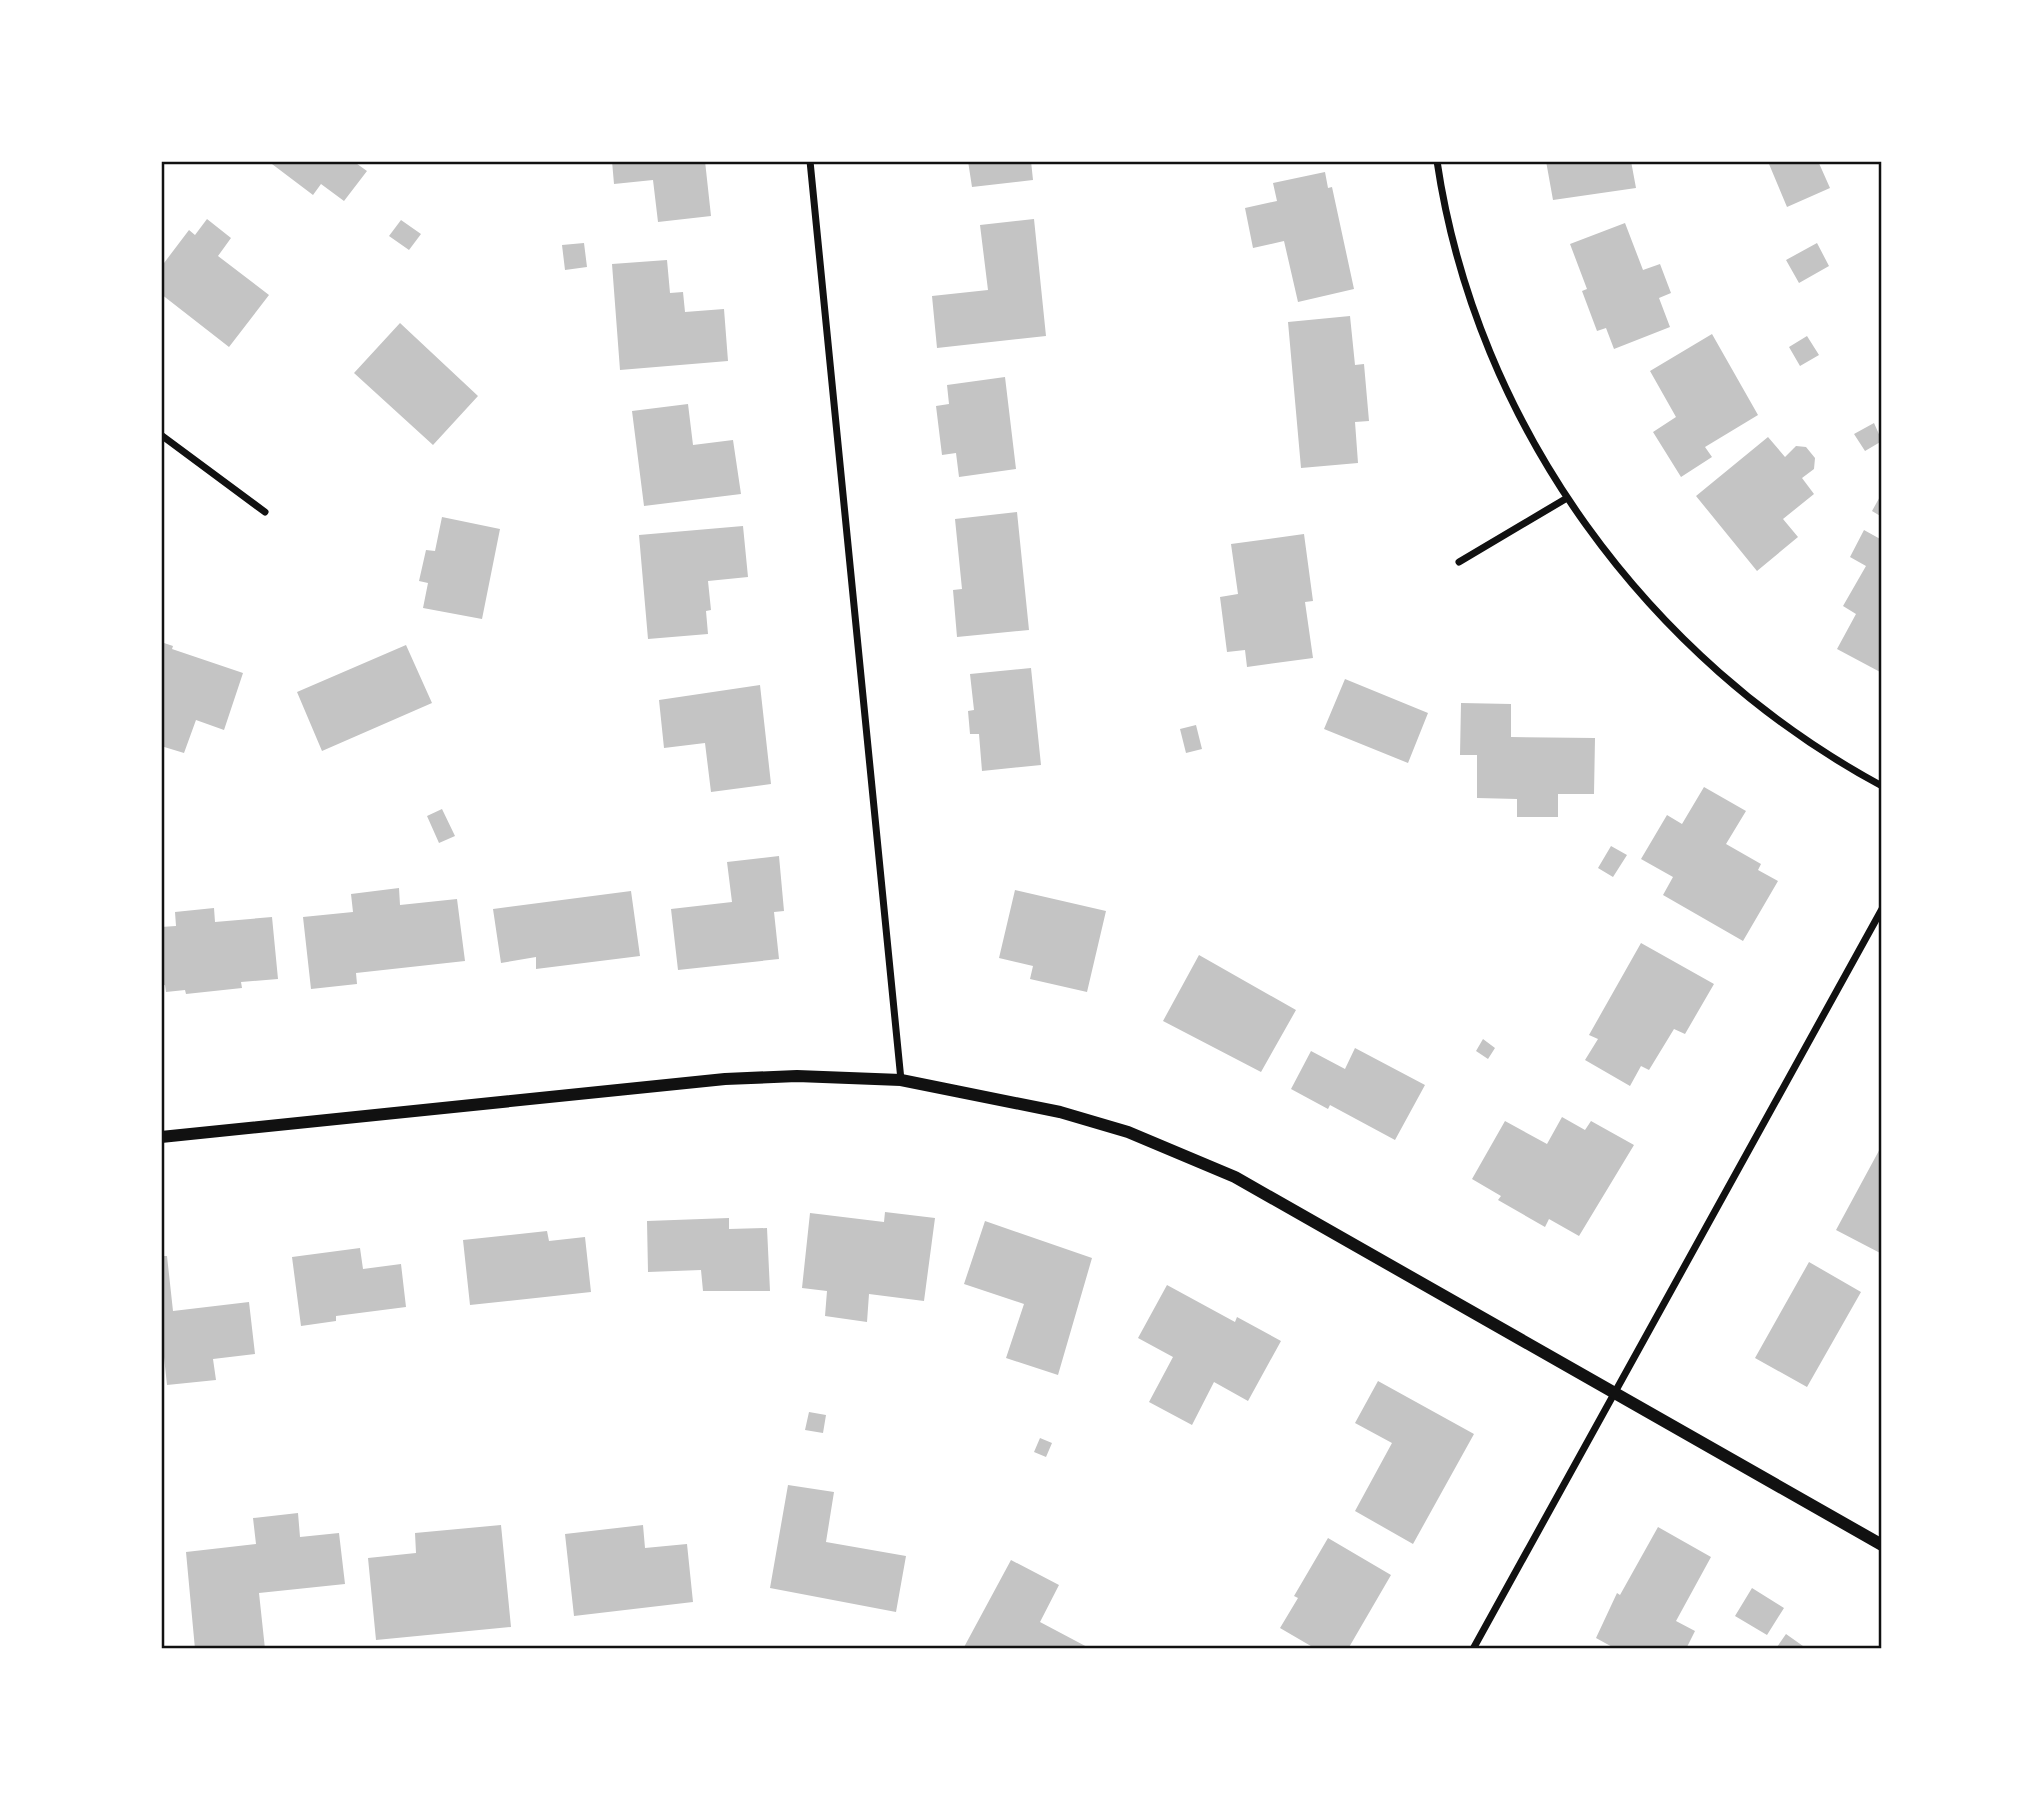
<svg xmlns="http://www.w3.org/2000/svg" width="2043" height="1810" viewBox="0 0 2043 1810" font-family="'Nunito Sans',sans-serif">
<rect width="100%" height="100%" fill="#fff"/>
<path fill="#c4c4c4" d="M268,161h85l14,10 -23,30 -23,-17 -8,11z
M612,161h93l6,55 -53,6 -5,-42 -39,4z
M968,161h63l2,19 -61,7z
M1546,161h85l5,27 -83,12z
M1776,161h42l12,27 -43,19 -18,-43z
M1325,172l3,16 4,-1 22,102 -56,13 -14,-61 -31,7 -8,-40 32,-7 -4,-18z
M207,219l24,19 -13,18 51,39 -40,52 -68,-53v-27l28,-37 6,5z
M1034,219l12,117 -109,12 -5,-52 56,-6 -8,-65z
M401,220l20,14 -12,16 -20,-14z
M1625,223l18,47 17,-6 11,29 -12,5 11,29 -56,22 -8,-21 -9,3 -15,-40 5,-2 -17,-45z
M584,243l3,24 -22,3 -3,-25z
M1817,243l12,23 -30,17 -13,-23z
M667,260l3,33 13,-1 2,20 39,-3 4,52 -108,9 -8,-106z
M1350,316l5,49 9,-1 5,57 -14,1 3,41 -57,5 -13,-146z
M400,323l78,73 -45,49 -79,-72z
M1712,334l46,81 -53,32 7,10 -31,20 -28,-45 23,-15 -26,-46z
M1807,336l12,19 -19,11 -11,-19z
M1005,377l11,92 -57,8 -3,-24 -14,2 -6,-49 13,-2 -2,-19z
M688,404l5,41 40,-5 8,54 -97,12 -12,-95z
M1874,423l8,18 -17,10 -11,-17z
M1768,437l17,20 11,-11 10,1 9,11 -1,11 -12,9 12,16 -31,25 15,18 -41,34 -61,-75z
M1882,493v24l-10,-6z
M1017,512l12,118 -72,7 -4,-47 9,-1 -7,-70z
M442,517l58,12 -18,90 -59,-11 5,-25 -9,-2 7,-31 9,1z
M743,526l5,51 -40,4 3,29 -5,1 2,23 -60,5 -9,-104z
M1864,530l18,10v133l-45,-24 19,-35 -13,-8 23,-40 -16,-9z
M1304,534l9,67 -8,1 8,56 -66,9 -2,-17 -18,2 -7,-55 18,-3 -7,-50z
M161,642l12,4 -1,3 71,24 -19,57 -28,-10 -12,33 -23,-7z
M406,645l26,58 -110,48 -25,-59z
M1031,668l10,97 -59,6 -3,-37h-9l-2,-23 6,-1 -4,-36z
M1345,679l83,34 -20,50 -84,-34z
M760,685l11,99 -60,8 -6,-49 -41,5 -5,-48z
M1461,703l50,1v33l84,1 -1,56h-36v23h-41v-18l-40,-1v-43h-17z
M1196,725l6,24 -16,4 -6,-24z
M1704,787l42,24 -20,33 35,20 -3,6 20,11 -35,60 -80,-46 10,-18 -32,-18 26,-44 15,9z
M442,809l13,27 -16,7 -12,-27z
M1611,846l16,9 -14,22 -15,-9z
M779,856l5,55 -10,1 5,47 -101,11 -7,-61 61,-7 -5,-40z
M399,888l1,17 57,-6 8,62 -109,12 1,11 -46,5 -8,-72 50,-5 -2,-18z
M1015,890l91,21 -19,81 -57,-13 3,-13 -34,-8z
M631,891l9,65 -104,13v-12l-35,6 -8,-54z
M214,908l1,14 57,-5 6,62 -37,3 1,6 -56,6 -1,-4 -19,2 -1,-7 -4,1v-59l15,-1 -1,-14z
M1641,943l73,41 -29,50 -11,-5 -25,41 -8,-4 -11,20 -45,-26 13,-21 -9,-4z
M1199,955l97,55 -35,62 -98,-51z
M1483,1039l12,9 -7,11 -12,-8z
M1355,1048l70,37 -30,55 -65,-35 -2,4 -37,-20 20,-38 34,18z
M1562,1117l23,13 6,-9 43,24 -55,91 -30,-17 -4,8 -47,-27 3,-4 -29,-17 33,-58 42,23z
M1882,1145v109l-46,-24z
M885,1212l50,6 -11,83 -55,-7 -2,28 -42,-6 2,-25 -25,-3 8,-75 74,9z
M729,1218v11l38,-1 3,63h-67l-2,-21 -53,2 -1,-51z
M985,1221l107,37 -34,117 -52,-17 18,-54 -60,-20z
M547,1231l2,10 36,-4 6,55 -121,13 -7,-65z
M360,1248l3,21 38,-5 5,43 -70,9v5l-35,5 -9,-69z
M161,1256h6l6,55 76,-9 6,52 -42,5 3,21 -49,5 -3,-28h-3z
M1809,1262l52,30 -54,95 -52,-29z
M1167,1285l68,37 2,-5 44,24 -33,60 -34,-19 -22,43 -43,-23 24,-45 -35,-19z
M1378,1381l96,53 -61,110 -58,-33 37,-68 -37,-20z
M809,1412l17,3 -3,18 -18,-3z
M1040,1438l12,5 -6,14 -12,-5z
M788,1485l46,7 -8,50 80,14 -10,56 -126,-24z
M298,1513l2,24 39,-4 6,51 -86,9 6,56h-70l-9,-97 70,-8 -3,-26z
M501,1525l10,102 -135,13 -8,-82 48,-5 -1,-20z
M643,1525l2,23 42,-4 6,58 -119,14 -9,-82z
M1658,1527l53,30 -35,64 19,10 -9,18h-70l-20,-11 21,-45 3,2z
M1328,1538l63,37 -43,74h-32l-36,-21 18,-30 -4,-2z
M1011,1560l48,25 -19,37 51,27h-128z
M1752,1588l32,20 -17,27 -32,-19z
M1786,1634l17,12 -3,3 -23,-2z"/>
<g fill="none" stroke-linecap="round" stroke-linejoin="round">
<path stroke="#111" stroke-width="7" d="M810,161l91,919
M1437,161c39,264 211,499 445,625
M161,435l104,77
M1459,562l108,-64
M1473,1649l409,-740"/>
<path stroke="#111" stroke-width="12" d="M161,1137l564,-58 72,-3 104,4 159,32 68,20 107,45 647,368"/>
</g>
<rect width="2043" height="1810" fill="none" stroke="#ffffff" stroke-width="326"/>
<rect x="163" y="163" width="1717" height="1484" fill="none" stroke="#111" stroke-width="2.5"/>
</svg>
